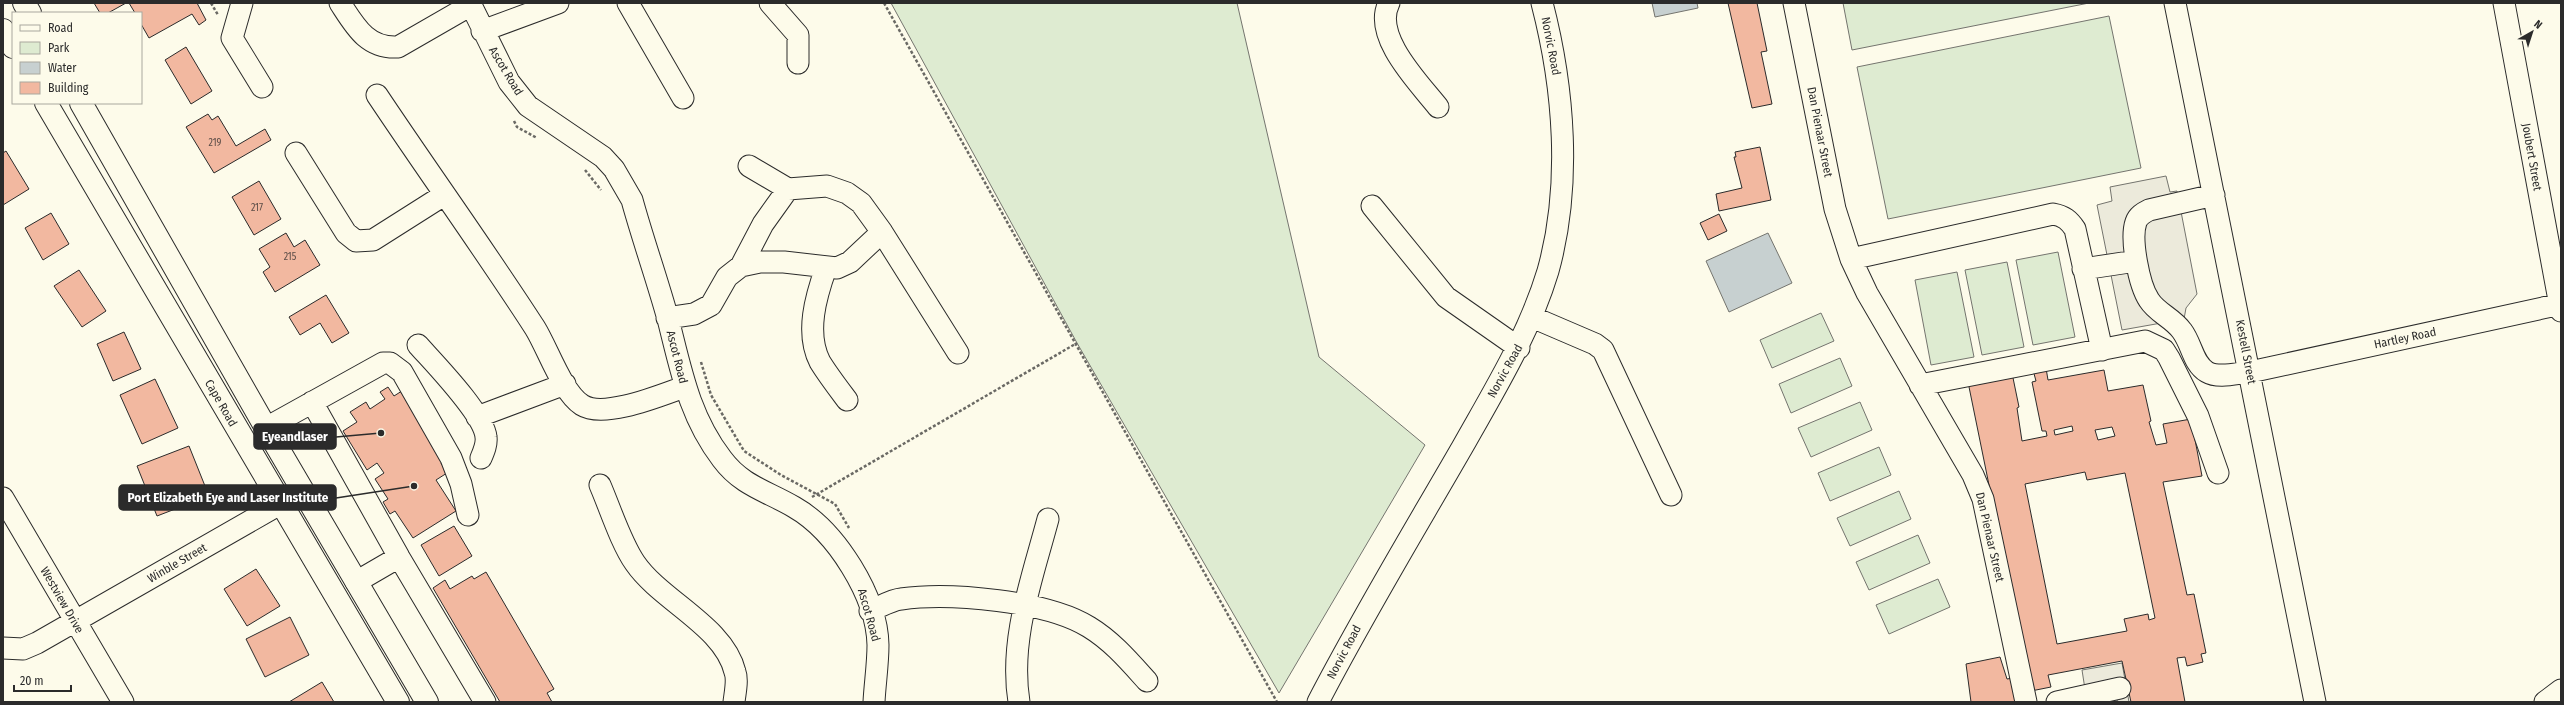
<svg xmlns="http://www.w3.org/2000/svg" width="2564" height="705" viewBox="0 0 2564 705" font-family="'Fira Sans Condensed',sans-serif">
<rect width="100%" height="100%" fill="#fdfbea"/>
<path fill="#deebd1" stroke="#74746e" d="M891,3h346l82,354 106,88 -146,248 -202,-350z
M1843,3h246l-237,47z
M2109,16l32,152 -253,51 -31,-152z
M2058,252l17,85 -42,8 -17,-85z
M2007,262l17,85 -42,8 -17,-85z
M1957,272l17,85 -43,8 -16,-85z
M1821,313l13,28 -62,27 -12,-28z
M1840,358l12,28 -61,27 -12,-29z
M1860,402l12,28 -61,27 -13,-29z
M1879,447l12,28 -61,26 -12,-28z
M1899,491l12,28 -61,27 -13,-28z
M1918,535l12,28 -61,27 -13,-28z
M1938,579l12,28 -61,27 -13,-29z"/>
<path fill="#eceadb" stroke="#74746e" d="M2166,176l4,16 7,-1 20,103 -11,14 -2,11 -62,11 -25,-125 15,-4 -2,-14z
M2122,663l7,39h-11l-1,-2 -30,2 -5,-32z"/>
<path fill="#c7d0d0" stroke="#74746e" d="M1652,3h45l1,5 -43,9z
M1768,233l24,50 -63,29 -23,-51z"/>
<path fill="#f2b8a0" stroke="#2b2b2b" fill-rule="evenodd" d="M94,3h32l-18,10h-8z
M129,3h68l9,17 -7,5 -7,-11 -43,24 -8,-14v-11h-6z
M1728,3h29l10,48 -6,1 11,52 -20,4z
M186,47l26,44 -21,13 -26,-44z
M208,114l4,6 6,-4 18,30 29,-17 6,11 -57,33 -28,-46z
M1760,147l11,53 -52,11 -3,-17 26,-6 -8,-31h2l-1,-5z
M6,151l23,38 -26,16v-52z
M259,181l22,38 -27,16 -22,-38z
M51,213l18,31 -26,16 -18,-32z
M1719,214l8,17 -19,9 -8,-17z
M286,233l8,14 11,-7 15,25 -45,27 -12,-20 7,-5 -11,-18z
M79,270l27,41 -24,16 -28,-41z
M326,295l23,38 -17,10 -12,-20 -20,12 -11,-18z
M124,332l17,37 -28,12 -16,-37z
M2046,368l2,12 56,-10 4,21 35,-6 8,36 -2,1 7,23 11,-2 -4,-19 28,-5 11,57 -39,6 24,113 7,-1 12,59 -5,1 2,8 -16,4 -2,-9 -8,1 8,44h-54l-9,-41 -74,14 3,12 -20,4 -63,-309 44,-9 7,34 -2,1 5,33 25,-5 -1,-5h-4l-10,-49 4,-1 -3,-11zM2072,426l1,5 -18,4 -1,-5zM2112,427l3,9 -17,4 -3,-10zM2085,472l2,8 38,-7 30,145 -6,2 -1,-6 -24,5 3,12 -70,13 -32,-160z
M155,379l23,49 -36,16 -22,-49z
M388,387l6,9 11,-7 44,70 -8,4 6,10 -11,7 20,31 -43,27 -18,-27 -5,3 -7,-12 5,-3 -13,-20 9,-6 -7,-10 -10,7 -24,-39 14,-9 -7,-10 16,-10 4,7 15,-10 -5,-7z
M189,446l20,50 -52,20 -20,-50z
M454,526l18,30 -33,20 -18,-31z
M256,569l24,37 -33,20 -23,-37z
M486,572l68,117 -7,4 5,9h-52l-67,-114 12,-8 5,9 22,-13 2,3z
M290,617l19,38 -44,22 -19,-38z
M2000,657l7,22 6,-1 5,24h-47l-5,-38z
M322,682l12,20h-45z"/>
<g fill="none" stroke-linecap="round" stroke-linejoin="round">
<g stroke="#2b2b2b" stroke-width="23">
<path id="minor" d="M242,3l-10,35 30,49
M340,3c15,23 27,46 58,44l73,-42
M470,3l39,79 19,24 75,51 11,12 18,31c11,40 25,79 36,119 13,51 21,97 54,140 20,27 45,32 72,48 42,24 83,89 84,138 0,19 -3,38 -4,57
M628,3l55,95
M770,3l28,32v28
M1389,3c-17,33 30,80 49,104
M1794,3l41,206 16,50 16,34 106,182 10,24 43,203
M2175,3l140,699
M2504,3l57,308
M482,31l76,-28
M377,95c52,78 107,154 158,233 13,21 27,64 47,77 22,14 79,-10 102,-18
M296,153l50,80 10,8 17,-1 71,-45
M749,166l39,23 39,-3 20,7 14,10 21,29 76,121
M2214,195l-65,15c-6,3 -11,6 -13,12 -6,17 3,63 13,78 8,13 24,18 33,31 10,13 11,33 25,41 12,7 30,1 43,0l311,-68
M1372,206l74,91 73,51
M1851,259l202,-45c11,2 16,6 22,15l27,121
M741,266l22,-42 25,-35
M826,268c-10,28 -21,65 -6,94 8,13 18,26 27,38
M2083,269l53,-8
M1532,317l63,27 8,6 68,145
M667,318l27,-4 17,-9 16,-28 14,-11 19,-4h24l53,6 13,-6 32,-30
M418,345c16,18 66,69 68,92 1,7 -2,14 -5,21
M1920,385l225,-44 19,9 5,8 29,58 20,57
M312,402l87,155 86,145
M477,417l88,-33
M266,428l117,-65h7l12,9 49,86 10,26 7,31
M600,485c10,23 21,58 35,78 26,38 89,63 100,109 3,8 0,21 -1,30
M3,498l120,204
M356,582l43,-25
M870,611c10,-4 21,-11 31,-12 49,-7 147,2 188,28 23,14 40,34 58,54
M3,648l20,1 14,-6 243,-139
M1019,702c-10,-62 13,-123 29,-183
M1318,702c45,-87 96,-171 145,-256 32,-57 66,-112 85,-175 24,-86 16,-183 -6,-268
M2057,702l63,-14
M2545,702l16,-12"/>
</g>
<g stroke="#2b2b2b" stroke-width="24">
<path id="major" d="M24,3l6,10
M3,30l10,17
M46,103l352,599
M81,103l185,325 161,274"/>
</g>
<path stroke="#6a6964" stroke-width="2.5" stroke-dasharray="3 2" stroke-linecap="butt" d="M211,3l7,12
M884,3l393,699
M514,121l3,6 20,11
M585,170l16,20
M701,362l10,33 33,56 37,24 54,29 14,24
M812,497l265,-154"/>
<use href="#minor" stroke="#fdfbea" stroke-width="21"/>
<use href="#major" stroke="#fdfbea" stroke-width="22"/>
</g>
<g text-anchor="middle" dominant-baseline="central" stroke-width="3" stroke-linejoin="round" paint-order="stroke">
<g font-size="10" fill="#5d4e48">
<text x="215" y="143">219</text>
<text x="257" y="208">217</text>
<text x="290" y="257">215</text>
</g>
<g font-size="12" fill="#2b2b2b" stroke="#fdfbea">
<text transform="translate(1551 46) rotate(79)">Norvic Road</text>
<text transform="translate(506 71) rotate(59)">Ascot Road</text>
<text transform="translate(1820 132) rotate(79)">Dan Pienaar Street</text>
<text transform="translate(2532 157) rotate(80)">Joubert Street</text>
<text transform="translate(2405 338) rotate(-12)">Hartley Road</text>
<text transform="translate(2246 352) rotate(79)">Kestell Street</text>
<text transform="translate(677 357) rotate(76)">Ascot Road</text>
<text transform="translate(1505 371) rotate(-61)">Norvic Road</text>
<text transform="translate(221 403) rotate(60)">Cape Road</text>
<text transform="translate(1990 537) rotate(77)">Dan Pienaar Street</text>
<text transform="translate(177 563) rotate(-30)">Winble Street</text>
<text transform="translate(62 600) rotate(60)">Westview Drive</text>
<text transform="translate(869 615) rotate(74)">Ascot Road</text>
<text transform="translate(1344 652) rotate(-62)">Norvic Road</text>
</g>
</g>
<path fill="none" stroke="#2b2b2b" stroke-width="1.5" d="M381 433L336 437M414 486L336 498"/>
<g fill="#2b2b2b" stroke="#fdfbea" stroke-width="1.5">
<circle cx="381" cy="433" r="4"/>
<circle cx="414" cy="486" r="4"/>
</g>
<g fill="#2b2b2b" stroke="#2b2b2b" stroke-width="1.5">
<rect x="254" y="424" width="82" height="25" rx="4"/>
<rect x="119" y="485" width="217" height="25" rx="4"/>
</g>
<g font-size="13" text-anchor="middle" font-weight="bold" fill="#fff">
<text x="295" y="441">Eyeandlaser</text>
<text x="228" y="502">Port Elizabeth Eye and Laser Institute</text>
</g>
<rect width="2564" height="705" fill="none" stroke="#2b2b2b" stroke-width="8"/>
<rect x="12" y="12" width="130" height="92" fill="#fdfbea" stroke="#a9a89e"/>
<rect x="20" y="25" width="20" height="6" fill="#fdfbea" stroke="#a9a89e"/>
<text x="48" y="32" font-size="12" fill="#2b2b2b">Road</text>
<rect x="20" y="42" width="20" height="12" fill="#deebd1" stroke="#a9a89e"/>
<text x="48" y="52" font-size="12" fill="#2b2b2b">Park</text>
<rect x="20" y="62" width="20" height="12" fill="#c7d0d0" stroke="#a9a89e"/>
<text x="48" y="72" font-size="12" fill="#2b2b2b">Water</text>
<rect x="20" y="82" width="20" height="12" fill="#f2b8a0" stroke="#a9a89e"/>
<text x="48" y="92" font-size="12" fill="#2b2b2b">Building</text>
<g transform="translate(2532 32) rotate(39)" stroke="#fdfbea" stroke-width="3" paint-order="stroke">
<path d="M0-3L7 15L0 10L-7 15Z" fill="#2b2b2b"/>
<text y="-6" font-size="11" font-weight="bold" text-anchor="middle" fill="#2b2b2b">N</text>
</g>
<path d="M14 685v6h57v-6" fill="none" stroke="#2b2b2b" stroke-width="2"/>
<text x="20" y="685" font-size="12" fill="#2b2b2b" stroke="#fdfbea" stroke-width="3" paint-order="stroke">20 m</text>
</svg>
